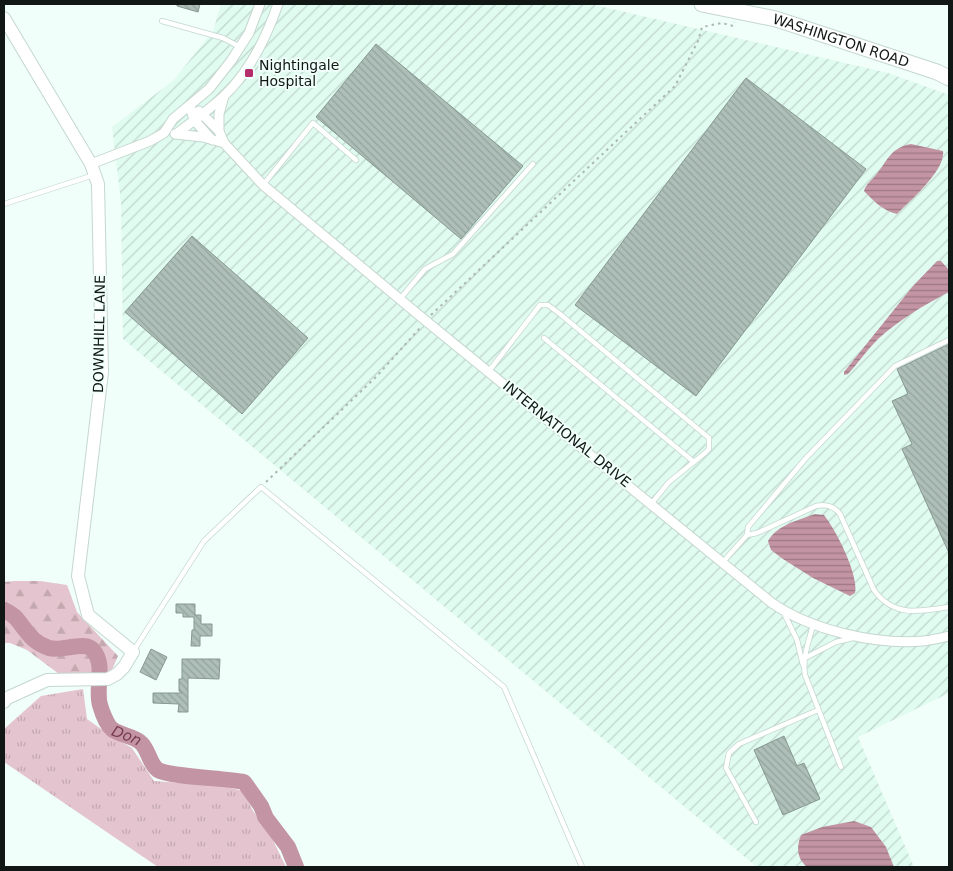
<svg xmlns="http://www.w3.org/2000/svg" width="953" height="871" viewBox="0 0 953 871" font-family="'DejaVu Sans',sans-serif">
<defs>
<pattern id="industrial-furrows" width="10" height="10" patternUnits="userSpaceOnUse" patternTransform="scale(1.25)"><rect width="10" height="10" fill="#e0fbf0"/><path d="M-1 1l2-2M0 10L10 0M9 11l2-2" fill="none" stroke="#bfd6cd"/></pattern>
<pattern id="grass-tufts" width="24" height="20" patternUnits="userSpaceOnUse" patternTransform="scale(1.25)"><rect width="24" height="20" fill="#e4c4ce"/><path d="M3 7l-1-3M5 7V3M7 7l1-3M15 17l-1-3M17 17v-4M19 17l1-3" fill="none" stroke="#c3a8b0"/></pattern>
<pattern id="forest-firs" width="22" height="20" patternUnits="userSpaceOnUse" patternTransform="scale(1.25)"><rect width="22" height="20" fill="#e4c4ce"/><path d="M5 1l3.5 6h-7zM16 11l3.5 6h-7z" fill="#c3a8b0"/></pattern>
<pattern id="water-rules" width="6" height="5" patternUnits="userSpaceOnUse" patternTransform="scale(1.25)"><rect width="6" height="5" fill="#c394a3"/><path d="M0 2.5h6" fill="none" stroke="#9d7884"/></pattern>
<pattern id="building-back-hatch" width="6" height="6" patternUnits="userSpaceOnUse" patternTransform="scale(1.25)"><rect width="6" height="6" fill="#adbfb8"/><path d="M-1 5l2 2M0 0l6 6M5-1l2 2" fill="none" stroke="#94a39d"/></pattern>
</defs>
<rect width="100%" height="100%" fill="#f0fff9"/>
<path fill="url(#industrial-furrows)" d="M221,4h369l298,69 61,22v598l-91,44 56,130h-157l-634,-528 -2,-137 -9,-75 61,-46 40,-50z"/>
<path fill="url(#grass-tufts)" d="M83,689l4,30 24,17 21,12 22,33 69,5 20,5 10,20 17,23 16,33h-128l-154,-105v-33l37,-33z"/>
<path fill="url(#forest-firs)" d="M14,581h26l27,4 10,27 41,44 -7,16 -25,3 -27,-1 -32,-24 -17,-7h-6v-61z"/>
<path fill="url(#water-rules)" d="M911,144l32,7c3,19 -33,50 -46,63 -14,-3 -23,-13 -33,-23 2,-7 7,-10 12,-16 12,-15 14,-27 35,-31z
M937,261h4l8,9v22c-25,13 -50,28 -71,47 -11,11 -20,24 -30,35l-4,1v-3l69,-86z
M815,514l9,1c12,15 35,60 31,78l-5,3 -37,-18 -30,-19 -12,-9 -3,-9c9,-16 31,-21 47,-27z
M854,821l17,6 15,20 8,20h-87c-10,-9 -11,-19 -6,-32l21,-8z"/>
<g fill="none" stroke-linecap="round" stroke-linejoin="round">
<path stroke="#c394a3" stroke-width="16" id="s1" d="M4,610c4,2 9,5 12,8 11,13 15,24 33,30 13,4 36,-8 44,2 13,15 2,38 7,55 2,7 7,20 12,24 5,5 21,7 28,13 9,7 9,22 18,28 12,7 68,8 86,12l17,24 5,12 22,29 8,20"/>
</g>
<path fill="url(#building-back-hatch)" stroke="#869891" d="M177,4h23l-2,8 -21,-6z
M376,44l147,122 -62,73 -145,-122z
M746,78l120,91 -170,227 -121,-91z
M192,236l116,102 -66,76 -117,-102z
M949,344v209l-47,-104 10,-5 -20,-43 16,-7 -11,-25z
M176,604h19v11h6v9h11v12h-12v10h-9l1,-16h2v-13h-11v-4h-7z
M151,649l16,8 -11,23 -16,-8z
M182,659h38l-1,20 -31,-1v34h-10l1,-8 -26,-1v-10h29l-3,-2v-12h3z
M784,736l13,30 7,-3 16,36 -37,16 -29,-65z"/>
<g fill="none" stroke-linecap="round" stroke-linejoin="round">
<g stroke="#c4d7cf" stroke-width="6">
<path id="lane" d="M162,21l61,17 17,9
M263,185l50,-62 43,37
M4,204l90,-29
M400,299l25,-30 28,-15 80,-90
M544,338l150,124
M489,371l51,-66h8l12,9 149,124v11l-4,4 -36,29 -18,22
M747,535l10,-2 59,-27c10,-2 18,0 24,8l34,76c19,27 45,22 75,17
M722,563l25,-28 1,-8 58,-69 89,-92 54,-26
M783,611l14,29 6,25
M813,625c-4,16 -11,33 -8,50l36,92
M134,650l70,-109 57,-54 243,200 78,180
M805,658l31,-16 17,-4
M756,822l-30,-54 3,-15 10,-9 79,-34"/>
</g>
<g stroke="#c4d7cf" stroke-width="11">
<path id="street" d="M224,96l-5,18v17l5,12 39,42 163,136 346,282c39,27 103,42 151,38 9,-1 18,-3 26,-5
M190,106l4,14 18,20
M199,111l20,20
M175,134l28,3 21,6
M176,134c16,-12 33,-24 48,-38 25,-24 43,-60 54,-92
M91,164l59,-23 14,-8 9,-14 36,-30 22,-28 18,-28 11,-29"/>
</g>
<g stroke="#c4d7cf" stroke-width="14">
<path id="secondary" d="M4,18l87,146 7,20 4,188 -24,204 10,39 45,37 -9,15 -7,7 -9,5 -61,1 -40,18 -3,4"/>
</g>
<g stroke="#c4d7cf" stroke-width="17">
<g id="primary">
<path id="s2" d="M702,4l74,15 161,53 12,6"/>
</g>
</g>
<path stroke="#acb8b3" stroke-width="2" stroke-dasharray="2.5 4" stroke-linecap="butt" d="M431,315l244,-229 23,-45 4,-14 20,-4 11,3 1,-4
M266,482l110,-105 44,-49"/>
<use href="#lane" stroke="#fff" stroke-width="4.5"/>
<use href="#street" stroke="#fff" stroke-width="9"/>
<use href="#secondary" stroke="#fff" stroke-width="12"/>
<use href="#primary" stroke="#fff" stroke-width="15"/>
</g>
<rect fill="#b62d6b" stroke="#f0fff9" stroke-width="2" x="244" y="68" width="10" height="10" rx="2.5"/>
<g text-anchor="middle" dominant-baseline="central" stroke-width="4" stroke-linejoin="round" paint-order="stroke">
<g font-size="14" fill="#111715" stroke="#f0fff9">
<text stroke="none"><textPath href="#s2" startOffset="144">WASHINGTON ROAD</textPath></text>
<text transform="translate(99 334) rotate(-89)">DOWNHILL LANE</text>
<text transform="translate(567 434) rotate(39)">INTERNATIONAL DRIVE</text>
</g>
<g font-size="14" fill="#111715" stroke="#f0fff9" text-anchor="start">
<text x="259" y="65">Nightingale<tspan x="259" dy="16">Hospital</tspan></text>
</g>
<g font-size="15" font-style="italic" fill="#783a51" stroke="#f0fff9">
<text stroke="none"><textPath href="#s1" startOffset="205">Don</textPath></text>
</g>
</g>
<rect width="953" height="871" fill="none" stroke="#111715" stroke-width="10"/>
</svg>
